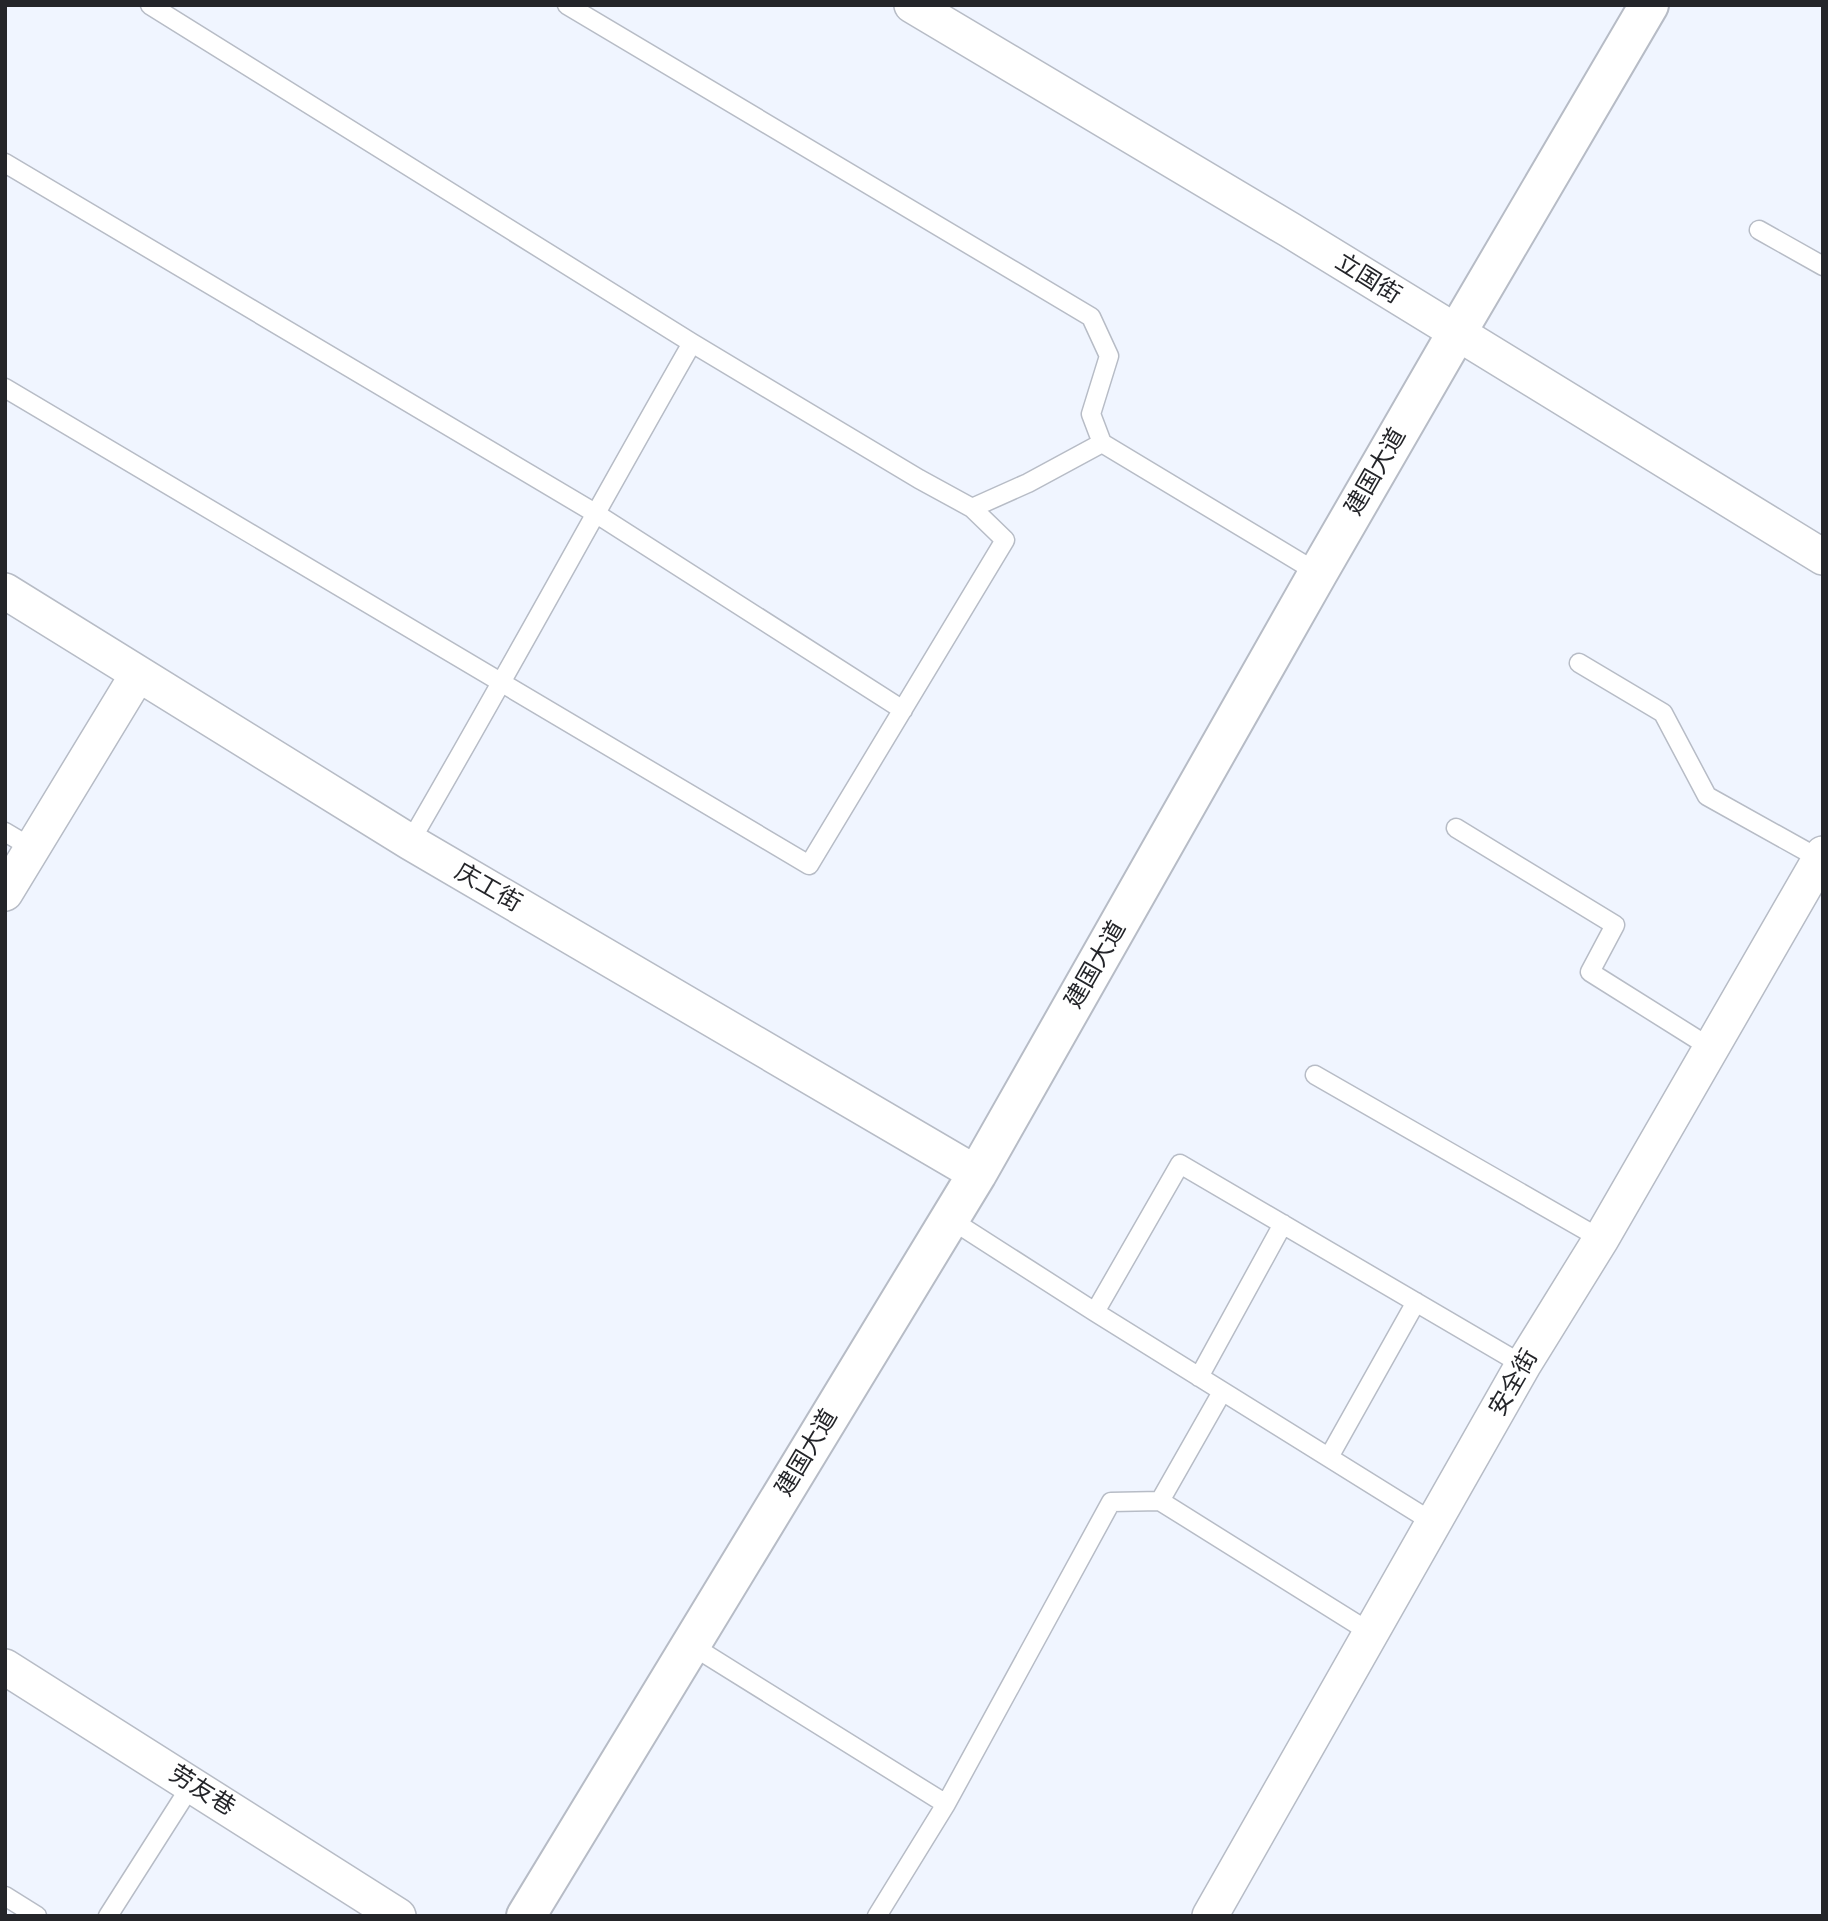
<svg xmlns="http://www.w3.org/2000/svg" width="1828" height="1921" viewBox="0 0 1828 1921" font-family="Spectral,'Noto Sans SC',serif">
<rect width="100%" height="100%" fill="#f0f5ff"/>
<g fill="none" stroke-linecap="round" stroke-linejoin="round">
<g stroke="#b7bcc6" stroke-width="21">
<path id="lane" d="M567,5l524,312 18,39 -18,58 11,29 216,130
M5,163l590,350 308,197
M1759,230l64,36
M5,388l804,477 196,-325 -33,-32 -53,-29 -227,-136 -542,-338
M972,508l56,-25 74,-40
M1579,663l84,50 44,83 113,63
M1456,828l159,97 -25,47 121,76
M5,832l27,16
M410,842c96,-165 187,-333 282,-499
M1315,1075l286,164
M950,1219l145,93 339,211
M1095,1312l85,-148 343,201
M1199,1377l84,-153
M1329,1457l87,-155
M1160,1501l62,-109
M691,1645l255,159
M5,1896l32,20
M108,1916l84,-132
M877,1916l69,-112 165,-302 49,-1 211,132"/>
</g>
<g stroke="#b7bcc6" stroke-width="38">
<path id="street" d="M912,5l378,225 533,327
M5,591l405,251 567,332
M5,893l133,-219
M5,1667l393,249
M1210,1916l313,-551 78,-126 222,-385"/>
</g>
<g stroke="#b7bcc6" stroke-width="42">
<path id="secondary" d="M526,1916l451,-742 341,-601 138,-239 193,-329"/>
</g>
<use href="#lane" stroke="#fff" stroke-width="18"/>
<use href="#street" stroke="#fff" stroke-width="35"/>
<use href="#secondary" stroke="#fff" stroke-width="38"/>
</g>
<g text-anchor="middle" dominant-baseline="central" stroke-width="6" stroke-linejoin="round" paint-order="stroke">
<g font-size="24" fill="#242529" stroke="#fff">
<text transform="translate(1368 279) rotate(32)">立国街</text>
<text transform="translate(1376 472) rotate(-60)">建国大道</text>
<text transform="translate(488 888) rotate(30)">庆工街</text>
<text transform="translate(1096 965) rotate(-60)">建国大道</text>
<text transform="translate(1514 1383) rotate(-60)">安全街</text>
<text transform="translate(807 1453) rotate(-59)">建国大道</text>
<text transform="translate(202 1791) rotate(32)">劳友巷</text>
</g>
</g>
<rect width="1828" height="1921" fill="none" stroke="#242529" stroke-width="14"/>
</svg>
